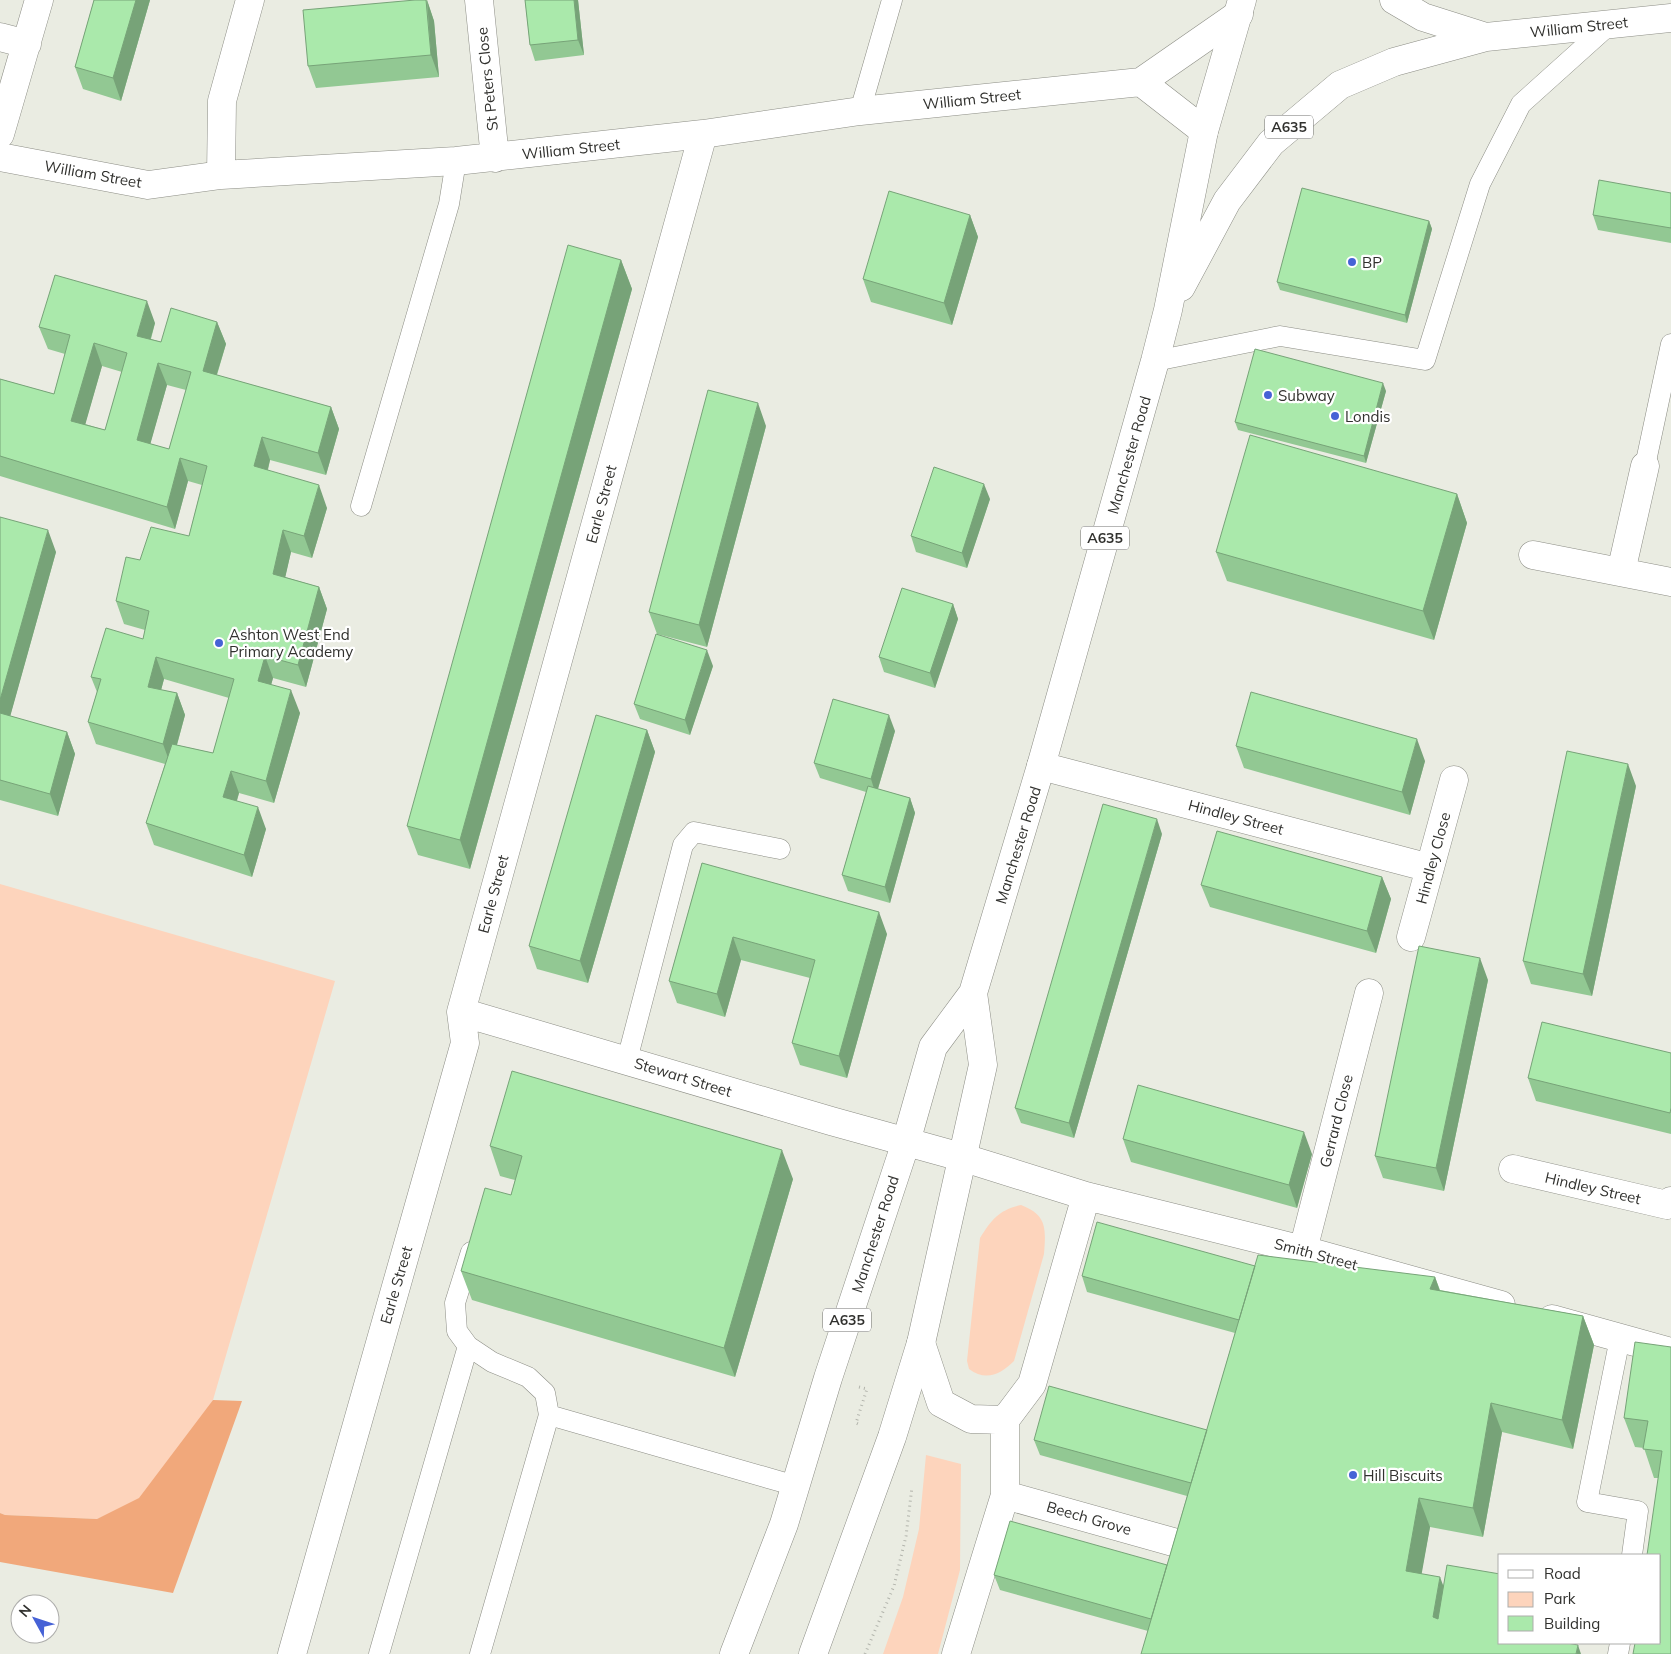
<svg xmlns="http://www.w3.org/2000/svg" width="1671" height="1654" viewBox="0 0 1671 1654" font-family="Mulish,sans-serif">
<rect width="100%" height="100%" fill="#eaece2"/>
<path fill="#fdd4bc" d="M0,884l335,97 -122,419 -62,96 -54,23 -92,-4 -5,-2z
M1021,1205c26,10 25,23 23,49l-30,107c-13,13 -28,21 -45,8l-2,-8 13,-123c12,-19 19,-28 41,-33z
M926,1455l35,9 -1,106 -22,84h-55l20,-57 16,-68z"/>
<path fill="#f1a87b" d="M213,1400l29,1 -69,192 -173,-31v-49l5,2 92,4 42,-21z"/>
<g fill="none" stroke-linecap="round" stroke-linejoin="round">
<g stroke="#8c8d85" stroke-width="21">
<path id="lane" d="M860,111l32,-111
M1155,361l125,-25 145,24 55,-176 41,-80 89,-80
M1645,466l26,-122
M361,506l88,-302 7,-43
M627,1060l56,-215 11,-13 86,17
M471,1252l-16,51 2,28 11,15 24,16 36,15 17,16 4,22
M1620,1338l-33,164 51,9 -6,44
M379,1654l89,-308
M480,1654l69,-239 247,71
M1618,1654l2,-11"/>
</g>
<g stroke="#8c8d85" stroke-width="29">
<path id="street" d="M479,0l16,158
M0,37l27,7
M1141,82l63,49
M0,134l39,-134
M0,157l148,28 73,-10 235,-14 247,-27 157,-23 281,-29 98,-68
M221,175l1,-74 28,-101
M1533,555l138,27
M1621,572l24,-106
M1041,766l389,102
M1411,937l43,-157
M461,1012l370,109 130,36 125,39 217,54 198,55
M1513,1169l154,36 4,-4
M1303,1250l66,-257
M1552,1319l119,33
M921,1343l20,60 30,16 34,1 27,-36 54,-188
M1005,1495l168,47
M292,1654l173,-611 -4,-31 242,-878
M956,1654l49,-159v-75"/>
</g>
<g stroke="#8c8d85" stroke-width="29">
<path id="highway" d="M1394,0l29,17 63,20
M1181,287l46,-86 44,-58 69,-58 54,-23 92,-25 185,-19
M734,1654l50,-130 44,-146 78,-236 27,-95 40,-54 68,-227 114,-405 13,-51 36,-179 38,-131
M813,1654l79,-217 29,-94 62,-278 -10,-72"/>
</g>
<path stroke="#b2b4ac" stroke-width="3" stroke-dasharray="1 4" stroke-linecap="butt" d="M859,1387l8,2 -11,34 4,2
M865,1654l29,-68 12,-50 6,-49"/>
<use href="#lane" stroke="#fff" stroke-width="20"/>
<use href="#street" stroke="#fff" stroke-width="28"/>
<use href="#highway" stroke="#fff" stroke-width="28"/>
</g>
<path fill="#92c893" fill-rule="evenodd" d="M94,0h56l-29,101 -38,-12 -8,-22z
M427,0l7,21 5,56 -123,11 -8,-22z
M525,0h53l6,55 -49,6 -5,-16z
M1671,193v50l-73,-13 -5,-15z
M970,215l8,22 -26,88 -81,-23 -8,-23z
M1429,221l3,8 -25,94 -127,-33 -3,-8z
M621,260l11,29 -162,580 -52,-14 -11,-29z
M217,322l9,22 -9,31 114,32 8,22 -13,46 -56,-15 -2,10 59,38 -15,50 -21,-6 -6,25 34,10 8,22 -21,78 -33,-9 -2,7 29,28 -26,90 -35,-10 -2,8 29,28 -14,48 -98,-32 -8,-22 19,-59 -69,-20 -8,-22 9,-30 -6,-15 52,-38 2,-9 -21,-6 -8,-23 24,-41 49,-24 13,-51 -14,-4 -13,48 -175,-53v-97l54,15 11,-40 -17,-5 -9,-22 116,-4 -4,16 10,3zM102,366l20,6 -17,58 -20,-6zM167,385l19,5 -17,59 -19,-5zM164,679l65,19 -16,55 -36,-8 8,-30 -8,-22 -16,-3z
M1386,391l-20,72 -128,-33 -3,-8z
M766,426l-59,221 -50,-13 -8,-22z
M1457,494l10,29 -33,117 -207,-59 -11,-29z
M990,499l-23,69 -51,-16 -5,-16z
M0,517l56,35 -46,164 57,16 8,22 -17,62 -58,-16z
M953,604l5,15 -23,69 -51,-16 -5,-15z
M713,666l-23,69 -50,-16 -6,-15z
M647,730l8,22 -67,231 -51,-14 -8,-23z
M895,731l-17,58 32,9 5,15 -25,90 -42,-12 -6,-16 24,-83 -46,-14 -6,-15z
M1236,746l189,15 -15,54 -166,-47z
M1636,786l-44,210 -61,-12 -8,-23z
M1162,834l-88,304 -53,-15 -6,-15z
M702,863l185,71 -40,144 -47,-13 -8,-22 18,-65 -69,-18 -16,57 -48,-14 -8,-22z
M1382,877l9,22 -15,54 -166,-46 -9,-22z
M1488,980l-44,211 -61,-13 -8,-22z
M1671,1053v81l-135,-33 -8,-23z
M1123,1139l189,15 -15,54 -166,-46z
M490,1146l303,33 -58,198 -263,-77 -11,-29 50,-76 4,-15 -15,-4z
M1255,1266l180,11 5,13 143,26 11,29 -21,104 -71,-17 -19,105 -53,-10 -9,47 23,12 56,57 -352,-12 -148,-41 -6,-15 173,-10 20,-69 -147,-41 -6,-15 173,-10 28,-97 -148,-41 -5,-16z
M1671,1347v307l-13,-176h-4l-10,-30 -9,-1 -11,-29z"/>
<path fill="#77a378" d="M136,0h14l-29,101 -8,-23z
M427,0l7,21 5,56 -8,-22z
M574,0h4l6,55 -6,-15z
M970,215l8,22 -26,88 -8,-22z
M1429,221l3,8 -25,94 -2,-8z
M621,260l11,29 -162,580 -10,-29z
M147,301l8,22 -10,35 -8,-22z
M217,322l9,22 -15,49 -8,-22z
M94,343l8,23 -22,77 -9,-22z
M158,363l9,22 -22,78 -8,-23z
M1383,383l3,8 -20,72 -2,-7z
M758,403l8,23 -59,221 -8,-22z
M331,407l8,22 -13,46 -8,-22z
M262,437l8,23 -7,28 -9,-22z
M180,458l8,23 -13,48 -8,-22z
M984,484l6,15 -23,69 -5,-15z
M319,485l8,23 -15,50 -8,-22z
M1457,494l10,29 -33,117 -11,-29z
M48,530l8,22 -51,183 -5,-13v-22z
M283,530l8,22 -10,44 -8,-22z
M319,587l8,22 -21,78 -8,-22z
M953,604l5,15 -23,69 -5,-15z
M707,650l6,16 -23,69 -5,-15z
M265,656l8,22 -7,25 -8,-22z
M156,657l8,22 -8,30 -8,-22z
M291,690l9,23 -26,90 -8,-22z
M177,693l8,22 -14,51 -8,-22z
M889,715l6,16 -19,64 -5,-16z
M647,730l8,22 -67,231 -8,-22z
M67,732l8,22 -17,62 -8,-22z
M1417,739l8,22 -15,54 -8,-23z
M1628,764l8,22 -44,210 -9,-22z
M231,771l8,22 -8,26 -8,-22z
M910,798l5,15 -25,90 -5,-16z
M258,807l8,22 -14,48 -8,-22z
M1157,819l5,15 -88,304 -5,-15z
M1382,877l9,22 -15,54 -9,-22z
M879,912l8,22 -40,144 -8,-22z
M733,937l8,23 -16,57 -8,-23z
M1480,958l8,22 -44,211 -8,-23z
M1304,1132l8,22 -15,54 -8,-23z
M782,1150l11,29 -58,198 -11,-29z
M1435,1277l10,29 -15,-17z
M1583,1316l11,29 -21,104 -11,-29z
M1491,1403l11,29 -19,105 -10,-29z
M1419,1498l11,29 -13,73 -11,-29z
M1440,1577l11,29 -8,41 -10,-30z
M1578,1645l3,9h-5z"/>
<path fill="#aae9ab" stroke="#77a378" fill-rule="evenodd" d="M94,0h42l-23,78 -38,-11z
M415,0h11l5,55 -123,11 -5,-56z
M525,0h49l4,40 -48,5z
M1599,180l72,13v35l-78,-13z
M1302,188l127,33 -24,94 -128,-33z
M889,191l81,24 -26,88 -81,-24z
M568,245l53,15 -161,580 -53,-14z
M55,275l92,26 -10,35 24,6 10,-34 46,14 -14,49 128,36 -13,46 -56,-16 -8,29 65,19 -15,51 -21,-6 -10,44 46,13 -21,78 -33,-9 -7,25 33,9 -25,91 -35,-10 -8,26 35,10 -14,48 -98,-32 26,-79 41,9 21,-74 -78,-22 -8,30 29,6 -14,51 -75,-22 13,-43 -10,-2 15,-49 37,11 6,-28 -33,-10 10,-44 14,3 11,-33 38,9 18,-70 -27,-8 -13,49 -167,-51v-77l54,15 16,-59 -31,-8zM94,343l33,10 -22,77 -34,-9zM158,363l33,9 -22,77 -32,-9z
M1255,349l128,34 -19,73 -129,-34z
M708,390l50,13 -59,222 -50,-13z
M1250,435l207,59 -34,117 -207,-59z
M934,467l50,17 -22,69 -51,-17z
M0,517l48,13 -48,170z
M902,588l51,16 -23,69 -51,-16z
M656,634l51,16 -22,70 -51,-16z
M1251,692l166,47 -15,53 -166,-46z
M833,699l56,16 -18,64 -57,-16z
M0,713l67,19 -17,62 -50,-14z
M596,715l51,15 -67,231 -51,-15z
M1567,751l61,13 -45,210 -60,-13z
M868,786l42,12 -25,89 -43,-12z
M1103,804l54,15 -88,304 -54,-15z
M1217,831l165,46 -15,54 -166,-46z
M702,863l177,49 -40,144 -47,-13 23,-83 -82,-23 -16,57 -48,-13z
M1419,946l61,12 -44,210 -61,-12z
M1542,1022l129,31v55l-1,5 -142,-35z
M512,1071l270,79 -58,198 -263,-77 24,-83 26,7 11,-39 -32,-10z
M1138,1085l166,47 -15,53 -166,-46z
M1097,1222l158,44 -16,54 -157,-44z
M1258,1255l177,22 -5,12 153,27 -21,104 -71,-17 -18,105 -54,-10 -13,73 34,6 -7,40 5,2 9,-54 53,9v69h67l11,2 -2,9h-435z
M1635,1342l36,5v307h-38l2,-11h25v-88h-13l15,-104 -19,-2 5,-28 -24,-3z
M1049,1386l158,44 -16,53 -157,-43z
M1010,1521l157,44 -16,54 -157,-44z"/>
<g fill="#4662d6" stroke="#fff" stroke-width="2">
<circle cx="1352" cy="262" r="5"/>
<circle cx="1268" cy="395" r="5"/>
<circle cx="1335" cy="416" r="5"/>
<circle cx="219" cy="643" r="5"/>
<circle cx="1353" cy="1475" r="5"/>
</g>
<g text-anchor="middle" dominant-baseline="central" stroke-width="4.5" stroke-linejoin="round" paint-order="stroke">
<g fill="#fff" stroke="#6f6f6d" stroke-width="1">
<rect x="1265" y="115.5" width="48" height="23" rx="4"/>
<rect x="1081" y="526.5" width="48" height="23" rx="4"/>
<rect x="823" y="1308.5" width="48" height="23" rx="4"/>
</g>
<g font-size="14" font-weight="bold" fill="#31312e">
<text x="1289" y="127">A635</text>
<text x="1105" y="538">A635</text>
<text x="847" y="1320">A635</text>
</g>
<g font-size="15" fill="#31312e" stroke="#fff">
<text transform="translate(1579 27) rotate(-6)">William Street</text>
<text transform="translate(487 79) rotate(-96)">St Peters Close</text>
<text transform="translate(972 99) rotate(-6)">William Street</text>
<text transform="translate(571 149) rotate(-6)">William Street</text>
<text transform="translate(93 174) rotate(10)">William Street</text>
<text transform="translate(1129 455) rotate(-74)">Manchester Road</text>
<text transform="translate(601 504) rotate(-75)">Earle Street</text>
<text transform="translate(1236 817) rotate(15)">Hindley Street</text>
<text transform="translate(1018 845) rotate(-73)">Manchester Road</text>
<text transform="translate(1433 858) rotate(-75)">Hindley Close</text>
<text transform="translate(493 894) rotate(-75)">Earle Street</text>
<text transform="translate(683 1077) rotate(17)">Stewart Street</text>
<text transform="translate(1336 1121) rotate(-76)">Gerrard Close</text>
<text transform="translate(1593 1188) rotate(13)">Hindley Street</text>
<text transform="translate(875 1234) rotate(-72)">Manchester Road</text>
<text transform="translate(1316 1254) rotate(15)">Smith Street</text>
<text transform="translate(396 1285) rotate(-74)">Earle Street</text>
<text transform="translate(1089 1518) rotate(16)">Beech Grove</text>
</g>
<g font-size="15" fill="#31312e" stroke="#fff" text-anchor="start">
<text x="1362" y="262">BP</text>
<text x="1278" y="395">Subway</text>
<text x="1345" y="416">Londis</text>
<text x="229" y="634">Ashton West End<tspan x="229" dy="17">Primary Academy</tspan></text>
<text x="1363" y="1475">Hill Biscuits</text>
</g>
</g>
<rect x="1498" y="1554" width="162" height="90" fill="#ffffff" stroke="#adadab"/>
<rect x="1508" y="1570" width="25" height="8" fill="#ffffff" stroke="#adadab"/>
<text x="1544" y="1579" font-size="15" fill="#31312e">Road</text>
<rect x="1508" y="1592" width="25" height="15" fill="#fdd4bc" stroke="#adadab"/>
<text x="1544" y="1604" font-size="15" fill="#31312e">Park</text>
<rect x="1508" y="1616" width="25" height="15" fill="#aae9ab" stroke="#adadab"/>
<text x="1544" y="1629" font-size="15" fill="#31312e">Building</text>
<g transform="translate(35 1619) rotate(310)"><circle r="24" fill="#ffffff" stroke="#adadab"/>
<path d="M0-4L9 19L0 12L-9 19Z" fill="#4662d6"/>
<text y="-8" font-size="14" font-weight="bold" text-anchor="middle" fill="#31312e">N</text>
</g>
</svg>
